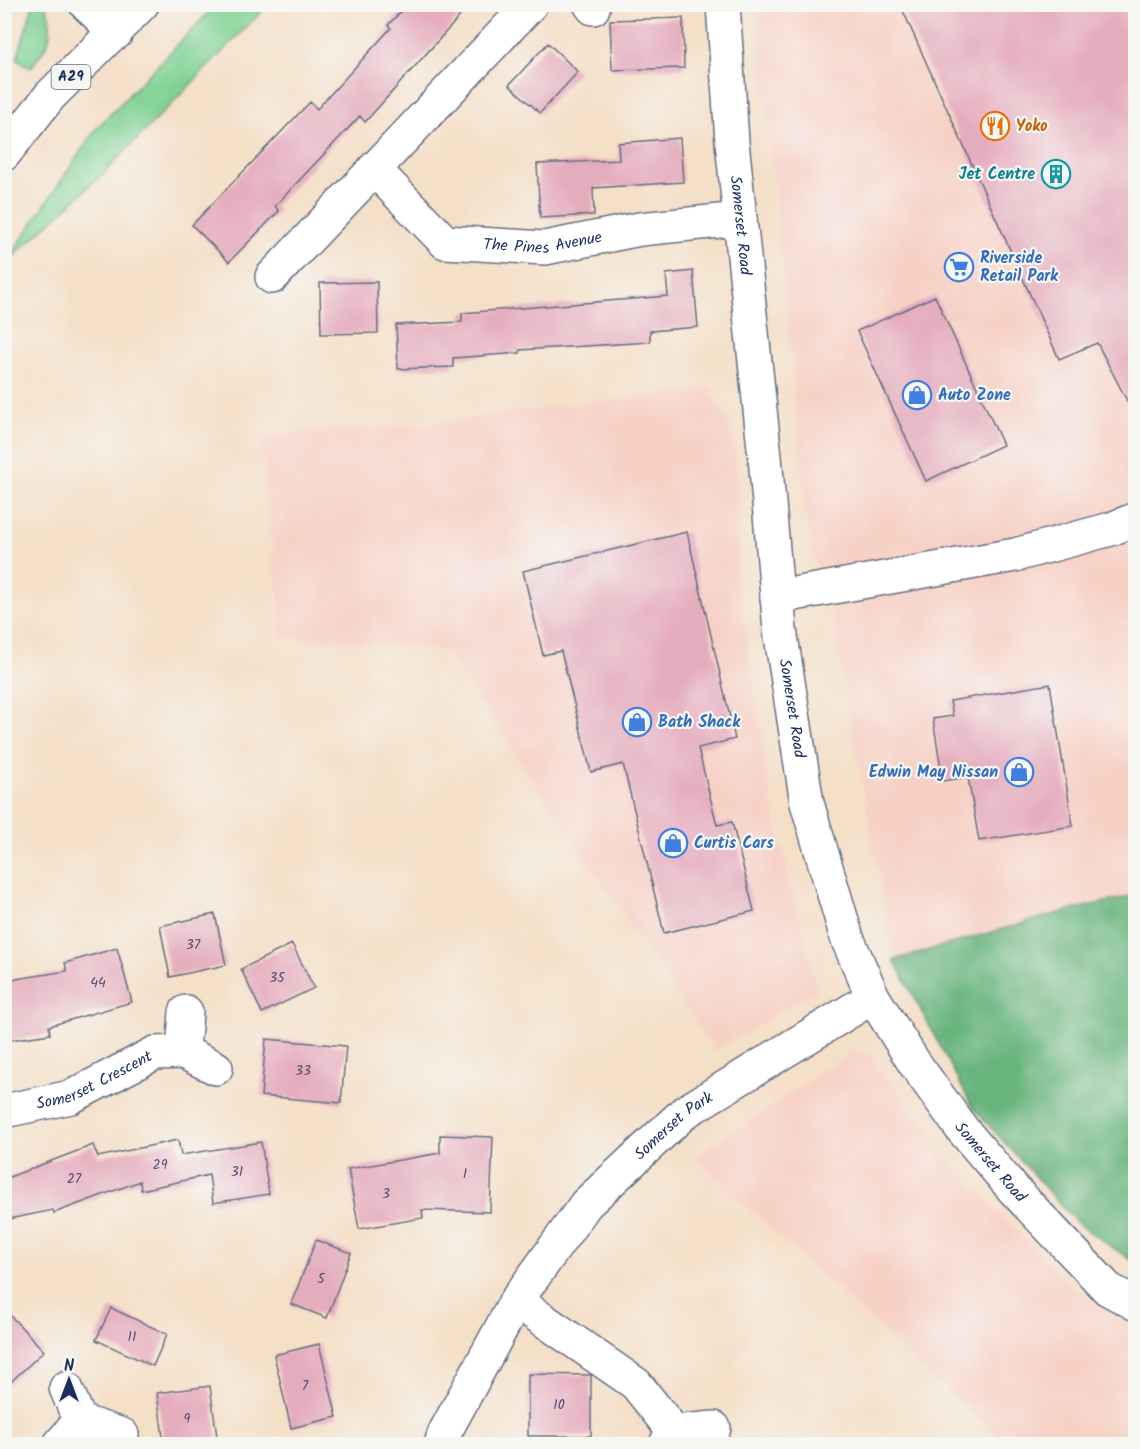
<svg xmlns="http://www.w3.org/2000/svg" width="1140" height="1449" viewBox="0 0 1140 1449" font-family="Kalam,sans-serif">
<rect width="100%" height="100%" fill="#f6f6f2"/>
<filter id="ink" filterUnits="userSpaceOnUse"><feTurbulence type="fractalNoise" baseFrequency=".0167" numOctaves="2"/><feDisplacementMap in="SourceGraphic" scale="12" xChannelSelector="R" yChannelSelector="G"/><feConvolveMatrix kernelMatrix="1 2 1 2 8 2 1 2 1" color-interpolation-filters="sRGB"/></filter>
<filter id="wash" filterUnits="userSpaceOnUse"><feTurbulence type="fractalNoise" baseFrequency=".008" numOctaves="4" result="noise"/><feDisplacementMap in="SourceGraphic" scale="24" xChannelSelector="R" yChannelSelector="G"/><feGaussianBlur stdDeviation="1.35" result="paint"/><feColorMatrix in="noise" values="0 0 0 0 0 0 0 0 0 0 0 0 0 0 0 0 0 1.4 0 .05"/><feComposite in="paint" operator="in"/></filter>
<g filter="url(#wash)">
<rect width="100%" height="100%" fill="#f4dfc7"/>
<path fill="#f7d1c6" d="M756,5h379v894l-241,61 -65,-359 -19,-52z
M710,388l26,54 2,143 37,234 42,171 -102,61 -269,-401 -164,-13 -22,-202 154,-10z
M853,1051l17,4 92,120 100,102 73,52v115h-129l-312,-286z"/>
<path fill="#80d293" stroke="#4e8078" stroke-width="1.5" d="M33,5h13c10,30 3,38 -15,63l-14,-9z
M216,5h52l-163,167 -100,92 91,-135z"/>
<path fill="#68b47d" stroke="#42726e" stroke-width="1.5" d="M1135,895h1l-1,368 -57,-39 -105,-116 -79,-148 165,-47z"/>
<g id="blocks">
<path fill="#e5acbd" d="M408,4h39l13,12 -95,106 -5,-6 -85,90 4,5 -50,51 -37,-37 118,-123 7,7 74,-81 -3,-3z
M900,4h236v414l-39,-75 -38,16z
M683,18l1,50 -72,2 -2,-50z
M548,43l30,29 -38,41 -31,-28z
M680,138l3,44 -90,6 1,27 -54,3 -3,-54 82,-4 -1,-17z
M693,271l5,56 -48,4v11l-130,8v3l-67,5v9l-55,2 -2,-44 66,-3v-9l206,-17 -2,-22z
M377,282l1,51 -57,1 -1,-51z
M935,296l68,149 -77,36 -69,-150z
M687,532l48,207 -37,9 19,77 15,-3 22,89 -90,22 -41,-169 -32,8 -30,-121 -18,4 -20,-84z
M1050,684l23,142 -94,15 -11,-64 -25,4 -10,-62 20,-3 -3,-15z
M215,914l11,51 -56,12 -10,-51z
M292,944l22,44 -52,25 -21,-44z
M117,948l15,54 -83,24 1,8 -46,7v-60l63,-10 -2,-8z
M266,1039l80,7 -5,57 -80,-7z
M440,1135l53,2 -3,75 -68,-2 1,8 -64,11 -11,-60 92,-16z
M178,1140l3,15 80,-13 8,52 -56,9 -4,-28 -68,15 -1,-9 -86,32 -1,-3 -49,10v-41l89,-34 5,12z
M316,1240l35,13 -24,65 -36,-14z
M111,1308l56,26 -14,32 -57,-26z
M4,1309l40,42 -40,37z
M319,1344l18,73 -46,11 -17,-73z
M528,1374l63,1v61h-63z
M210,1386l8,58h-54l-7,-51z"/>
</g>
</g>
<g filter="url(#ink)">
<use href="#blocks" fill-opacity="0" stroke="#676d83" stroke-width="1.5"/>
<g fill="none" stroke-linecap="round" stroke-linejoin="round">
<g stroke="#676d83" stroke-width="36">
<g id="minor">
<path d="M86,4l30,29"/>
<path d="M590,4l3,4"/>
<path id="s1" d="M374,169l71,73 100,6 95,-19 100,-10"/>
<path d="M272,277l259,-273"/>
<path d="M777,597l238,-42 96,-26 25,-10"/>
<path d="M183,1052l3,-40"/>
<path id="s2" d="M4,1111l67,-14 84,-44 28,-1 33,16"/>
<path d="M516,1301l120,83 38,48"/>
<path d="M66,1388l14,33 42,14"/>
<path d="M60,1444l20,-23"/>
<path id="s3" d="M441,1444l4,-12 71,-131 70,-97 99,-92 188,-115"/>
<path d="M666,1444l8,-12 40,-4"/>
</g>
</g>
<g stroke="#676d83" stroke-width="36">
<g id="tertiary">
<path id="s4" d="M723,4l9,138 33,315 15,173 27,173 40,135 26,59 40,64 49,68 53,62 93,98 28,15"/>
</g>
</g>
<g stroke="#676d83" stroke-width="36">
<path id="trunk" d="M4,154l46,-58 92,-92"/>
</g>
<use href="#minor" stroke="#fff" stroke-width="33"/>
<use href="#tertiary" stroke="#fff" stroke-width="33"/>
<use href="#trunk" stroke="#fff" stroke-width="33"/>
</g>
</g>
<defs>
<g id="restaurant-ring" transform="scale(1.5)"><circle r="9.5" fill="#f6f6f2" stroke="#e8710a" stroke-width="1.5"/><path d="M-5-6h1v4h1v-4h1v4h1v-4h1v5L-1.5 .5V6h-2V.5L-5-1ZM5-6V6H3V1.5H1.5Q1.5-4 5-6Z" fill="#e8710a"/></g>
<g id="building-ring" transform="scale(1.5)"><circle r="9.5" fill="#f6f6f2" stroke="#0f9aa8" stroke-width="1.5"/><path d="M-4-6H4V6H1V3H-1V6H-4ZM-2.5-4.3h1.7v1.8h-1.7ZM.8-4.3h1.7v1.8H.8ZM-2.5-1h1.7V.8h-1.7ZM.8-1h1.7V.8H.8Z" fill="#0f9aa8"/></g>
<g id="supermarket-ring" transform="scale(1.5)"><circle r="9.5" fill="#f6f6f2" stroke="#3f7fe0" stroke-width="1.5"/><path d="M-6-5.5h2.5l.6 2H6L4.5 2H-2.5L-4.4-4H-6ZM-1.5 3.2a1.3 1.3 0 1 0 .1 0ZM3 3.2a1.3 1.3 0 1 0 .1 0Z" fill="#3f7fe0"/></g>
<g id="shop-ring" transform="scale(1.5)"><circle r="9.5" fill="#f6f6f2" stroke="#3f7fe0" stroke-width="1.5"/><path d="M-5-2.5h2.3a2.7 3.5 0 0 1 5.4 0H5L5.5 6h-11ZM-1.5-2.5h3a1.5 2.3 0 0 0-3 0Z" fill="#3f7fe0"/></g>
</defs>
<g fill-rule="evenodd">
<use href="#restaurant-ring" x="995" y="126"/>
<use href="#building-ring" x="1056" y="174"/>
<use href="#supermarket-ring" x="959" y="267"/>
<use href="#shop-ring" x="917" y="395"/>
<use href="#shop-ring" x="637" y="722"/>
<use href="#shop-ring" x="1019" y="772"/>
<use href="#shop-ring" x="673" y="843"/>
</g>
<g text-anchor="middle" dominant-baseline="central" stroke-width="4.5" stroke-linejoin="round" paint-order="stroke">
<g font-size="14" fill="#4e4e76">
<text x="193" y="945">37</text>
<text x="277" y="978">35</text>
<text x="98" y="983">44</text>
<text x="303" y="1071">33</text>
<text x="160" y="1165">29</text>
<text x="237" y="1172">31</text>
<text x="465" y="1174">1</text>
<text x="74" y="1179">27</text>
<text x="386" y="1194">3</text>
<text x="321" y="1279">5</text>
<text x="132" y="1337">11</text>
<text x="305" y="1386">7</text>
<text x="559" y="1405">10</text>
<text x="187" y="1419">9</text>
</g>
<rect fill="#f6f6f2" stroke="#5d6b8a" stroke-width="1.5" x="51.5" y="65" width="39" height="24" rx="4.5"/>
<g font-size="15" font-weight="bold" fill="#1b2f5e">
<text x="71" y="77">A29</text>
</g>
<g font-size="16" font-weight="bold" fill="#c56008" stroke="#f6f6f2" text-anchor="start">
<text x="1016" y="126">Yoko</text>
</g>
<g font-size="16" font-weight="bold" fill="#0d838f" stroke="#f6f6f2" text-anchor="end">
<text x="1035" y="174">Jet Centre</text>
</g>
<g font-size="16" fill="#1b2f5e" stroke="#f6f6f2">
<text stroke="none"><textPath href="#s4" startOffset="222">Somerset Road</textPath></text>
<text stroke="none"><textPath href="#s1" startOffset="200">The Pines Avenue</textPath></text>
<text stroke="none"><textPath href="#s4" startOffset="708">Somerset Road</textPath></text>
<text stroke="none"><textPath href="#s2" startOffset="96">Somerset Crescent</textPath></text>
<text stroke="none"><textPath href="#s3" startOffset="399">Somerset Park</textPath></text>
<text stroke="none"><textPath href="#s4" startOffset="1212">Somerset Road</textPath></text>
</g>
<g font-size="16" font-weight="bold" fill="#366cbe" stroke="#f6f6f2" text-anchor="start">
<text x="980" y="258">Riverside<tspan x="980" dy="18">Retail Park</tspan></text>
<text x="938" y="395">Auto Zone</text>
<text x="658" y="722">Bath Shack</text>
<text x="998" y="772" text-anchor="end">Edwin May Nissan</text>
<text x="694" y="843">Curtis Cars</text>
</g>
</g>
<rect width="1140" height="1449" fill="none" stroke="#f6f6f2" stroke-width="24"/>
<g transform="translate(69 1380)" stroke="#f6f6f2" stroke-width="4.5" paint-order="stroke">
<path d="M0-4.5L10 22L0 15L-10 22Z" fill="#1b2f5e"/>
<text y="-9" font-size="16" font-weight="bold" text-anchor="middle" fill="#1b2f5e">N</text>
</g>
</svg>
